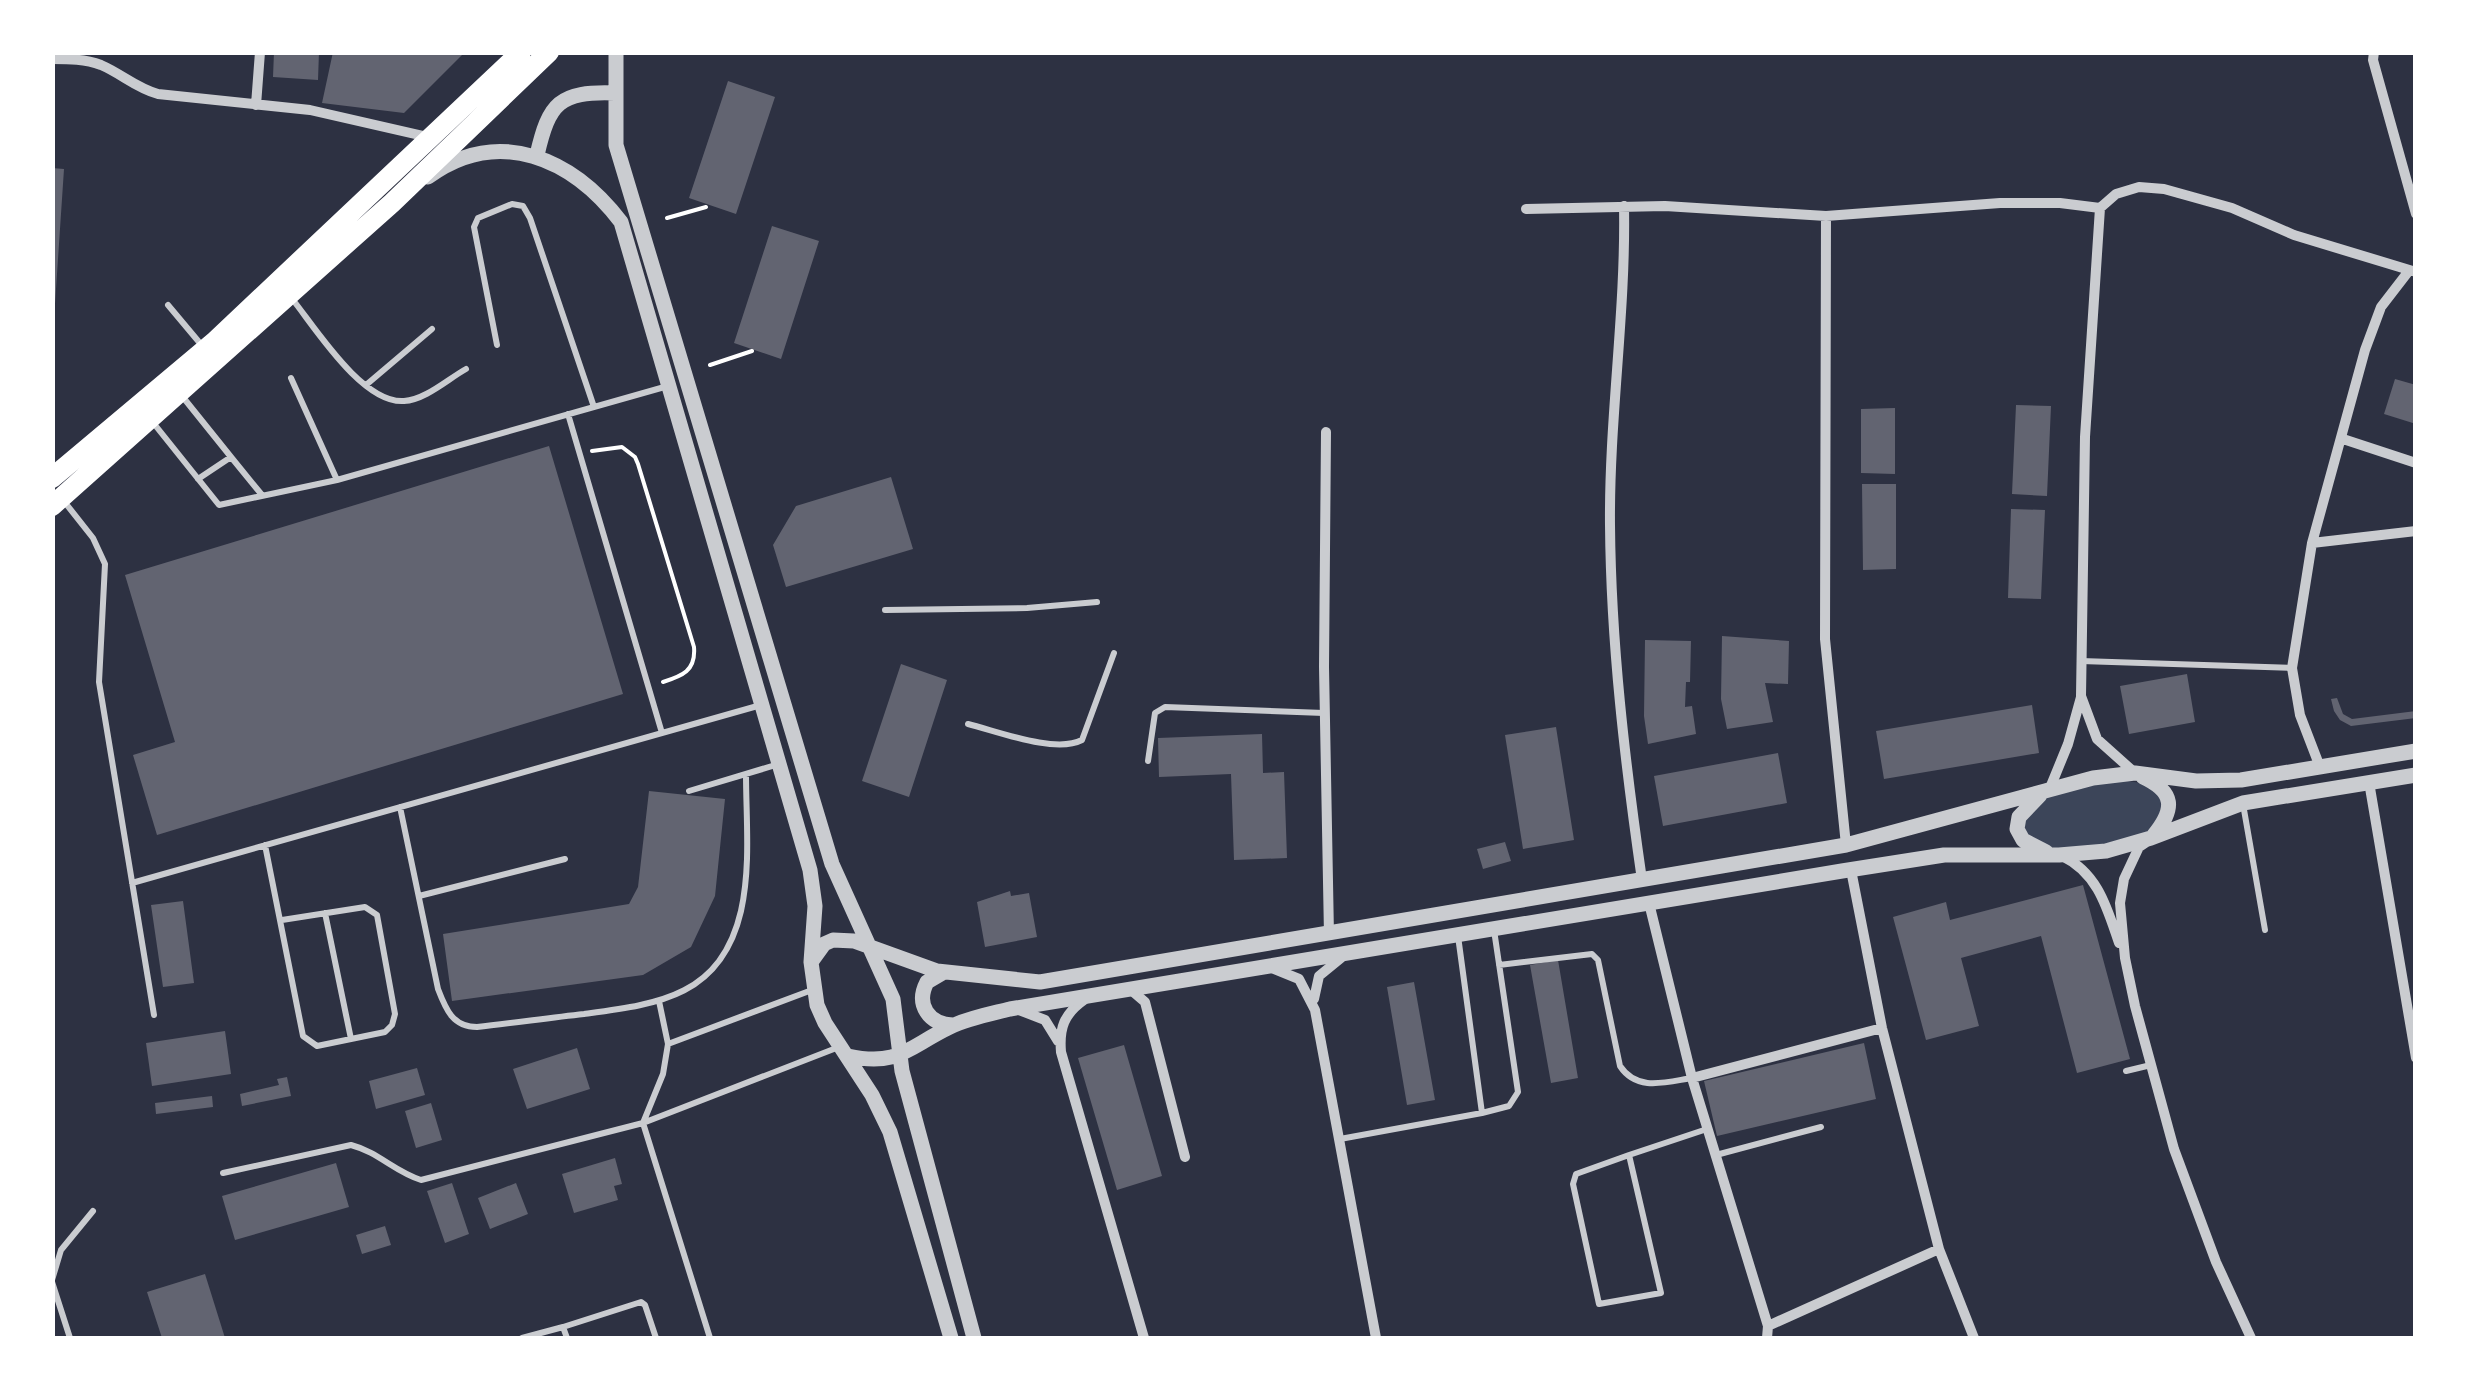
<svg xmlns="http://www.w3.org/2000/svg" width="2468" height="1391" viewBox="0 0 2468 1391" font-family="'IBM Plex Sans',sans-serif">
<rect width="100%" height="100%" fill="#2d3142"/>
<path fill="#3c4559" d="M2121,780l26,4 19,19 -13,27 -19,9 -68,12 -37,-8c-2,-6 -8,-16 -7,-23 4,-27 77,-36 99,-40z"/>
<path fill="#626471" d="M274,52h45l-1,28 -45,-3z
M333,52h132l-61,61 -82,-10z
M728,81l47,16 -39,117 -47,-16z
M52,168l12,1 -9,135h-3z
M772,226l47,15 -38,118 -47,-16z
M2395,379l21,6v39l-32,-10z
M2016,405l35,1 -4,90 -35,-2z
M1895,408v66l-34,-1v-64z
M549,446l74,248 -466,141 -24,-80 42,-13 -50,-167z
M891,477l22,72 -127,38 -13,-42 23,-39z
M1862,484h34v85l-33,1z
M2011,509l34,1 -4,89 -33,-1z
M1722,636l67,5 -1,43 -23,-1 8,39 -46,7 -6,-30z
M1645,640l46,1 -1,41h-4l-1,25 7,-1 4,28 -48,10 -4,-28z
M901,664l46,16 -38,117 -47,-16z
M2187,674l8,48 -66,12 -9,-48z
M2337,698l6,16 9,5 64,-8v7l-65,8 -11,-6 -6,-9 -3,-12z
M2032,705l7,48 -155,26 -8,-48z
M1556,727l18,113 -51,9 -18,-114z
M1262,734l1,39 21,-1 3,86 -53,2 -3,-86 -72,3 -1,-39z
M1778,753l9,50 -124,23 -9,-50z
M649,791l76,8 -10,97 -24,51 -48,28 -191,26 -9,-67 186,-30 9,-17z
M1505,842l6,19 -28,8 -6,-20z
M2083,885l47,174 -53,14 -36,-137 -80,22 18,68 -53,14 -33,-123 53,-15 4,18z
M1010,891l1,5 18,-3 8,44 -52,10 -8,-45z
M183,901l11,82 -31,4 -12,-82z
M1558,960l20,118 -27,5 -21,-118z
M1414,982l21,118 -28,5 -20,-118z
M225,1031l6,43 -79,12 -6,-43z
M1864,1043l12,56 -159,37 -13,-55z
M1124,1045l38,131 -45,14 -39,-132z
M577,1048l13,41 -63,20 -14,-40z
M417,1068l8,27 -49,14 -7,-28z
M287,1077l4,19 -49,10 -2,-12 39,-9 -2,-6z
M212,1096l1,11 -57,7 -1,-11z
M431,1103l11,37 -26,8 -11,-37z
M615,1158l7,26 -8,2 4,14 -44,13 -12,-39z
M336,1163l13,44 -114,33 -13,-44z
M452,1183l17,51 -24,9 -18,-52z
M516,1183l12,31 -38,15 -12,-31z
M385,1226l6,19 -29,9 -6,-19z
M205,1274l20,64h-63l-15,-46z"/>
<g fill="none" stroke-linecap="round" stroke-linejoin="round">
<path stroke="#fff" stroke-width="4" d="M667,218l39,-11
M710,365l42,-14
M592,451l30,-4 13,10 3,7 56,183c2,24 -12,29 -31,35"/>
<path stroke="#caccd0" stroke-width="6" d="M293,300c23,29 70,104 111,101 21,-1 44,-22 62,-32
M168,305l36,43
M497,345l-23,-118 4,-9 34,-14 11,2 7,12 64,189
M291,378l46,102
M366,385l66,-56
M182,396l49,61
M568,414l94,319
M151,420l68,85 118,-25 331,-94
M198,479l33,-22 31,38
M63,500l30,38 12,26 -6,118 55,333
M885,610l142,-2 70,-6
M2081,661l211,7
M968,724c29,7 87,30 114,16l32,-87
M1148,761l7,-48 10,-6 159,6
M689,791l90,-27
M2243,804l22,126
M400,807l38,182c8,21 15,38 39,38 36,-4 71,-9 107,-13 74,-10 137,-17 157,-103 10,-45 5,-93 5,-137
M265,845l38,191 14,10 68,-14 7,-7 3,-11 -18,-99 -12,-8 -83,13
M132,883l629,-178
M419,896l146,-37
M325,913l26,126
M1458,936l24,177 27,-7 9,-14 -24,-162
M1499,965l93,-11 6,6 22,106c17,26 46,16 72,12
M659,1001l9,43 -5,30 -20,49 67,215
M668,1044l144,-54
M2126,1071l25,-6
M1340,1139l142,-26
M1629,1155l-53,19 -3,10 26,120 62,-11 -32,-138 78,-26
M1716,1155l105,-28
M223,1173l128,-28c27,7 44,27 70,35l222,-57 196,-76
M52,1280l9,-30 32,-39
M52,1282l18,56
M563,1327l78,-25 4,3 11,33
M522,1338l41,-11 4,11"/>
<path stroke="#caccd0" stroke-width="10" d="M2374,52l-1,8 43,154
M52,59c17,0 33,0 49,6 21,9 35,23 57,29l152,16 118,27
M256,105l4,-53
M1624,206c2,106 -15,212 -14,319 1,119 15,237 32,355
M2100,208l-15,229 -4,259 16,43 38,34
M1526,209l139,-3 161,10 174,-13h60l40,5 16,-14 23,-7 25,2 68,19 62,27 122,37
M1826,216l-1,423 21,206
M1326,432l-2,235 5,268
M2343,439l73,24
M2312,543l104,-12
M2320,767l-20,-52 -8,-47 20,-125 53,-193 16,-43 27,-35
M2369,782l47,276
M2050,788l18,-44 13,-47
M2145,843l-6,4 -15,32 -4,24 5,55 10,48 39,143 42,113 35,76
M2062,856c36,17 45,52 57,87
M1851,870l31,158 57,221 35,89
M1649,903l43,175 76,248 -1,12
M1272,968l27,11 16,31 61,328
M1131,990l14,12 40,155
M1314,999l5,-23 22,-18
M1084,1000c-20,14 -25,28 -23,52l83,286
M1019,1010l26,10 13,21
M1692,1078l190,-50
M1768,1326l171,-77"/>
<path stroke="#caccd0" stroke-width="15" d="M616,52v93l216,719 61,135 9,72 72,267
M537,155c12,-52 22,-64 78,-62
M428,177c71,-52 145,-18 193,45l189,648 5,36 -4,56 6,43 8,18 47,72 18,37 61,206
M2143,777c32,15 32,32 11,58
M2040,795l-21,22 -2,12 6,11 23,12
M811,962l13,-18 9,-4 21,1 83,30 103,11 806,-137 247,-67 42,-5 61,8 45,-1 175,-29
M944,972l-17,10c-12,23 2,42 26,43
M848,1056c51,11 60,-9 102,-29 18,-9 40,-13 60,-18l832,-138 102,-16h115l47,-4 45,-13 92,-35 173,-28"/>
<path stroke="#fff" stroke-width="20" d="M52,478l162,-136 307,-290
M52,506l340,-303 157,-151"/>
</g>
<rect width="2468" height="1391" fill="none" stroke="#ffffff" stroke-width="110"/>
</svg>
